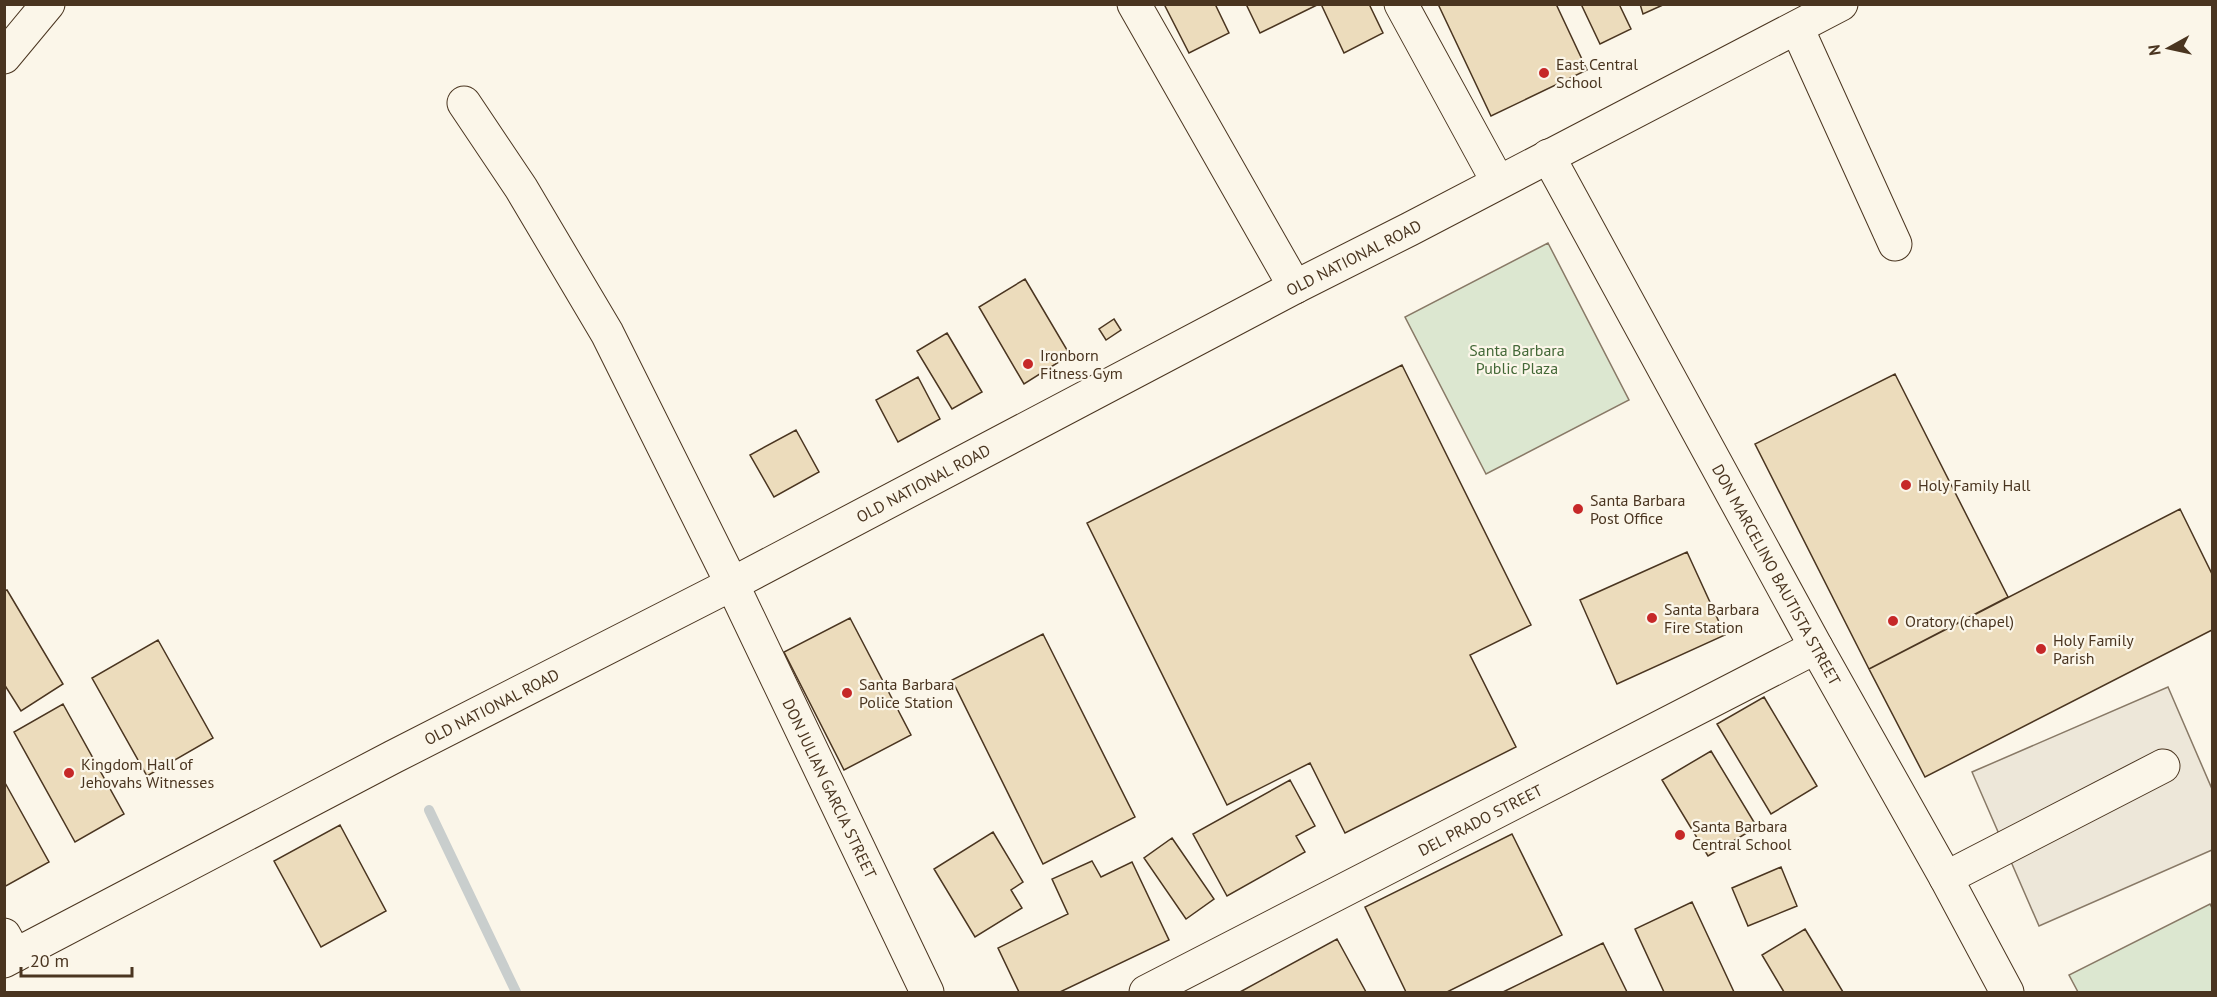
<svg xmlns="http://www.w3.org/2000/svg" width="2217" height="997" viewBox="0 0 2217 997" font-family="'PT Sans',sans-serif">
<rect width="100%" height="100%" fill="#fbf6e9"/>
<path fill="#dce7d0" stroke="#887966" stroke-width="1.5" d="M1548,243l81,157 -143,74 -81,-157z
M2210,904l2,4v84h-134l-9,-17z"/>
<path fill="#ede7d9" stroke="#887966" stroke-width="1.5" d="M2168,687l44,102v61l-173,76 -67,-154z"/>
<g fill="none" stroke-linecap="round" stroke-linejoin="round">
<path stroke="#c9cecd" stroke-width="10" d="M429,810l87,182"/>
</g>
<path fill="#ecdcbc" stroke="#4a3520" stroke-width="1.5" d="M1164,4h51l14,29 -40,20z
M1246,4h73l-59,29z
M1321,4h48l14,29 -39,20z
M1438,4h118l31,66 -96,46z
M1581,4h38l12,25 -31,15z
M1640,4h25l-22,10z
M1025,279l45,76 -46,29 -45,-77z
M1114,319l7,11 -15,10 -7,-11z
M947,333l35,59 -30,17 -35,-58z
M1402,365l129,260 -61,30 46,92 -171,86 -35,-70 -83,42 -140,-282z
M1895,374l113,223 -139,72 -114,-225z
M918,377l22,42 -42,23 -22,-42z
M796,430l23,42 -45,25 -24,-42z
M2180,509l32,65v56l-287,147 -56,-108z
M1687,552l38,83 -108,49 -37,-84z
M7,590l56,94 -42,27 -17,-27v-93z
M850,618l61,117 -67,35 -60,-118z
M1043,634l92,183 -92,47 -91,-184z
M158,640l55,98 -66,38 -55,-98z
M1764,697l53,89 -46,28 -54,-90z
M63,704l61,110 -49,28 -61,-110z
M1711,751l46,76 -49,29 -46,-76z
M1290,780l25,46 -19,10 9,16 -78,44 -34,-62z
M4,781l45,81 -45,25z
M340,825l46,86 -65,36 -47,-86z
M993,832l30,50 -12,8 11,18 -47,29 -41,-68z
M1512,834l50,101 -115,57h-41l-41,-85z
M1172,838l42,61 -28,20 -42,-61z
M1092,861l9,16 31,-15 37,78 -109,52h-41l-21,-44 70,-34 -16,-35z
M1781,867l16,39 -49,20 -16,-38z
M1692,902l42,90h-70l-29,-63z
M1805,929l38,63h-59l-22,-37z
M1337,939l29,53h-126z
M1603,943l24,49h-124z"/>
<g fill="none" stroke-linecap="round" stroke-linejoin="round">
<g stroke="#4a3520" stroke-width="35">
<g id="minor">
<path d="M1134,4l161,283"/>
<path d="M1401,4l97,178"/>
<path d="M1797,28l98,216"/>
<path d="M4,57l44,-53"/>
<path id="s1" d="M464,103l57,85 86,145 125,251 195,408"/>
<path id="s2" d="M1548,156l268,491 130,231 61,114"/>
<path d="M1946,878l217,-112"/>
<path d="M4,935l11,20"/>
<path id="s3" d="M1146,992l670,-345"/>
</g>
</g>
<g stroke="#4a3520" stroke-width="35">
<g id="major">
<path id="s4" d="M4,961l389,-204 339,-173 563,-297 115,-58 431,-225"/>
</g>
</g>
<use href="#minor" stroke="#fbf6e9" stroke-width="33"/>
<use href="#major" stroke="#fbf6e9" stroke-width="33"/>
</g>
<g fill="#c62828" stroke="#fbf6e9" stroke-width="2">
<circle cx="1544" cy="73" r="6"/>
<circle cx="1028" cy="364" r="6"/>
<circle cx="1906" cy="485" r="6"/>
<circle cx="1578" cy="509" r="6"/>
<circle cx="1652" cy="618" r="6"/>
<circle cx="1893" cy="621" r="6"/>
<circle cx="2041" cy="649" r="6"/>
<circle cx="847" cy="693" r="6"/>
<circle cx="69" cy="773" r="6"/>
<circle cx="1680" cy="835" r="6"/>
</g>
<g text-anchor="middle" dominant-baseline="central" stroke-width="4.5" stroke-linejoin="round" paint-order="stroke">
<g font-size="16" fill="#4a3520" stroke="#fbf6e9" text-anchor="start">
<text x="1556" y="64">East Central<tspan x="1556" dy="18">School</tspan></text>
<text x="1040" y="355">Ironborn<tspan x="1040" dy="18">Fitness Gym</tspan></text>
<text x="1918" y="485">Holy Family Hall</text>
<text x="1590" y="500">Santa Barbara<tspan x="1590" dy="18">Post Office</tspan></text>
<text x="1664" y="609">Santa Barbara<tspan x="1664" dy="18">Fire Station</tspan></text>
<text x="1905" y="621">Oratory (chapel)</text>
<text x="2053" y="640">Holy Family<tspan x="2053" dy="18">Parish</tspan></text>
<text x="859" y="684">Santa Barbara<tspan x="859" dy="18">Police Station</tspan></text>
<text x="81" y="764">Kingdom Hall of<tspan x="81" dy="18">Jehovahs Witnesses</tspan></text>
<text x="1692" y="826">Santa Barbara<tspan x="1692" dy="18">Central School</tspan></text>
</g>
<g font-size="16" fill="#4a3520" stroke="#fbf6e9">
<text stroke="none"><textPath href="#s4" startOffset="1522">OLD NATIONAL ROAD</textPath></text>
<text stroke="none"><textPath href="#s4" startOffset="1036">OLD NATIONAL ROAD</textPath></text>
<text stroke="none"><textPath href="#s2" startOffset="477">DON MARCELINO BAUTISTA STREET</textPath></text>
<text stroke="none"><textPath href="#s4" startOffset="550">OLD NATIONAL ROAD</textPath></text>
<text stroke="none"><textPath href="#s1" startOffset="778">DON JULIAN GARCIA STREET</textPath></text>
<text stroke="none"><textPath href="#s3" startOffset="376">DEL PRADO STREET</textPath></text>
</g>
<g font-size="16" fill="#436837" stroke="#fbf6e9">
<text x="1517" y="350">Santa Barbara<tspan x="1517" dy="18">Public Plaza</tspan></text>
</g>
</g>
<rect width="2217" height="997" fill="none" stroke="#4a3520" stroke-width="12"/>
<g transform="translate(2169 48) rotate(262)" stroke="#fbf6e9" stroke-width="4.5" paint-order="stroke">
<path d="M0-4.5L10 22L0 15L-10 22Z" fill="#4a3520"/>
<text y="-9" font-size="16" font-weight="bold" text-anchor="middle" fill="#4a3520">N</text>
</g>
<path d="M21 967v9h111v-9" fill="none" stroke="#4a3520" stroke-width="3"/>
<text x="30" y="967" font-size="18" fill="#4a3520" stroke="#fbf6e9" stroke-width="4.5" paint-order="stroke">20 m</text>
</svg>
